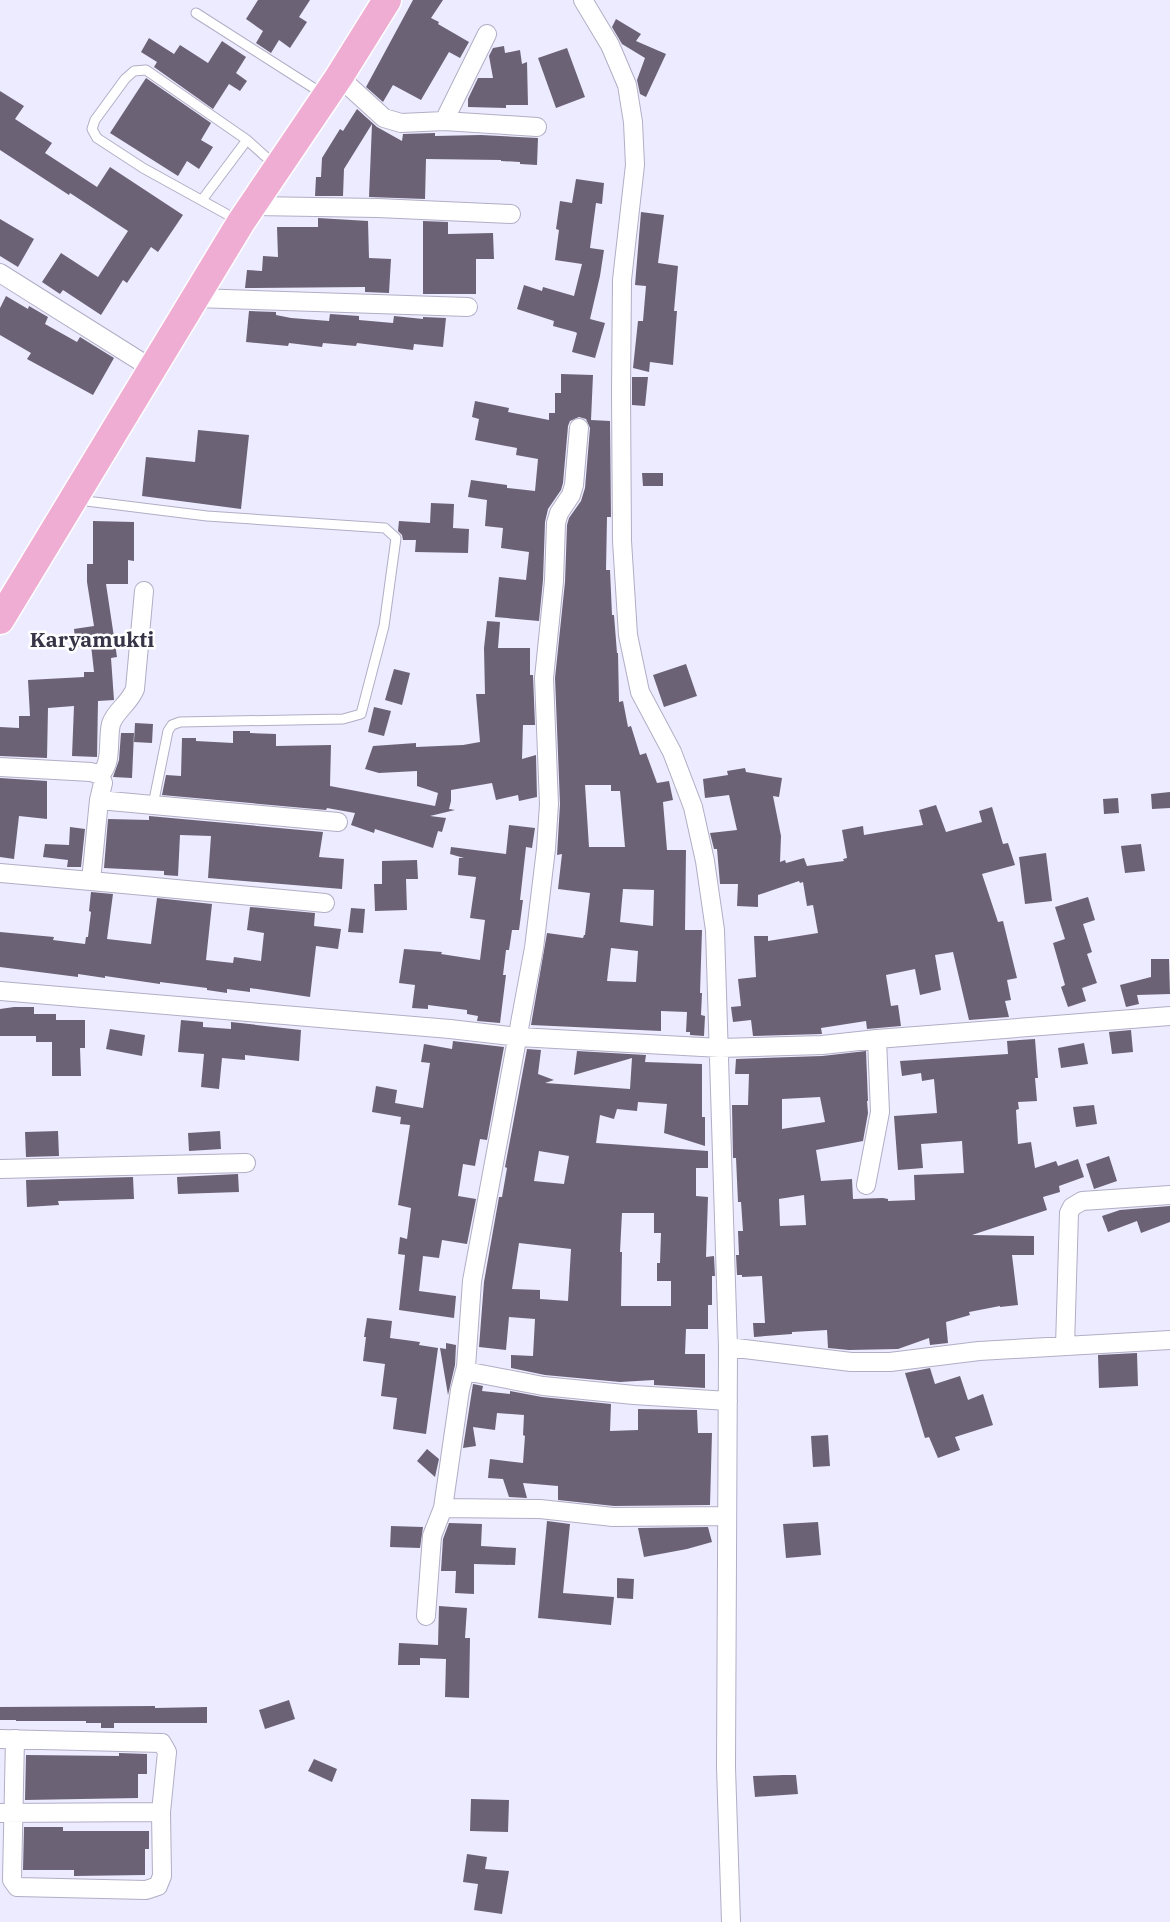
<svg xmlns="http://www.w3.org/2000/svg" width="1170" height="1922" viewBox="0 0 1170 1922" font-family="'IBM Plex Serif',serif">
<rect width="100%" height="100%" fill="#edebff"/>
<path fill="#6c6275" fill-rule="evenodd" d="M258,0h52l-11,17 8,5 -17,26 -11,-8 -8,13 -15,-10 7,-12 -17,-12z
M413,0h30l-12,18 8,4 -1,2 31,18 -9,16 -11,-6 -28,48 -28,-15 -10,17 -17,-15z
M616,19l25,15 -5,7 30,13 -20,43 -6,-3 -3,-14 8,-22 -23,-14 -10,-17z
M149,38l25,16 6,-9 28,18 14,-22 24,16 -10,16 11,8 -7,10 -11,-7 -16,25 -59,-42 3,-5 -16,-10z
M504,46l1,7 15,-3 2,14 5,-2 1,43h-22v3l-38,-1v-8l10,-21h15l-4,-22 4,-8z
M567,48l18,49 -29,11 -18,-50z
M146,78l65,45 -10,17 12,7 -14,22 -12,-8 -9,15 -68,-43z
M0,91l24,15 -9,13 37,24 -7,10 52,34 13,-20 73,48 -25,37 -7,-5 -24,36 -4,-3 -22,35 -38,-25 -3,4 -18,-12 19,-29 37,24 30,-46 -58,-38 -1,2 -69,-45z
M357,109l20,18 25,14 1,-7 32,-1v3l46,-1 57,3 -1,27 -17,-1v-2l-19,-1v-1l-75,-1 -1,40 -56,-2 3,-73 -28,45 -1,27h-28l1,-19h5l1,-19 18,-29 3,2z
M576,179l28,4 -2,21 -6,-1 -6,45 14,2 -4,26 -10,43 15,4 -10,35 -23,-6 5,-19 -2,-1 -22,-6 1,-5 -37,-12 7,-24 18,6 1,-4 31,9 8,-32 -27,-4 4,-30 -3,-1 4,-28 12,2z
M641,212l23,3 -6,48 20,3 -4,45h3l-4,54 -23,-3 -1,10 -16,-4 5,-47h5l3,-35 -11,-1z
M318,218l50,3 1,37 22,1 -2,34 -24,-1v-5l-120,1 2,-18 15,1 1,-15 15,1 -1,-30h41z
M0,219l34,20 -16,28 -18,-11z
M423,221l25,1v12l45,-1 1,26h-18v35h-53z
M6,296l22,13 1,-3 19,11 -3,7 32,18 3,-5 34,21 -21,37 -66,-36 4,-6 -31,-18v-27z
M249,311l27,1v3l15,3 38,3 1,-7 29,2v4l34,3 1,-7 29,3v-2l23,1 -3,29 -29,-3 -1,6 -56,-7 -1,3 -33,-3 -1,4 -33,-4 -1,3 -42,-4z
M561,374l32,1 -2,45 19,1 1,96h-4l-1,53h4l2,45h2l3,38h1l1,49 4,-1 5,26 3,-1 9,29 6,-2 11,30 12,-2 4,19 -10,2 4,48h19l-1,80h17l-2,63h2l-1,22 4,1 -1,20 -14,-1v-3h-4l1,-20 -26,-1v20l-130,-6 16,-92 36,5 1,-3h1l5,-42 -32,-4 4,-35 -5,1 3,-51 -5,-126 10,-96 2,-57 2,-7 12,-17 4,-13 5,-60 -4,-9 -7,-2 -9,4 -2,5 -5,57 -2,7 -13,19 -3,13 -2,58 -4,41 -44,-4 4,-40 27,3 3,-28 -28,-4 2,-20 -18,-2 2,-26 -19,-3 3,-17 36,5v3l28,3 3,-32 -22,-4 1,-7 -42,-8 4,-21 -7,-2 3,-16 34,7 -1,4 41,8v-7h6v-20h6zM585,785h26v6h9l5,56h-36zM623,889l31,1 -1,36 -33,-4zM611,948l27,3 -2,31 -29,-1z
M632,377h16l-3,29 -13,-1z
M198,430l51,5 -8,74 -99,-13 4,-39 49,5z
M642,473h21v13h-20z
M431,503l23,1 -1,24 16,1 -1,24 -53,-1 1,-12h-13l-1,-5 -4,-4 1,-10 31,2z
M93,521l41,1v39l-6,-1v24h-22l11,73 -6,1 3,42 -16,1 -1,56 -25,-1 2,-50 -26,2 -1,50 -47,-2v-29l19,1v-12h11l-2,-36 56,-3v-5h10l-3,-27 -15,2 -2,-18 20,-3 -7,-44v-18h6z
M487,621l13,1 -2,26h32v27h3l2,50h-12l-1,34 14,-4 1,42 -18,4 -1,-6 -22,5 -4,-17 -41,7v11l-2,8 6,1 -25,6 16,2 -4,14 -4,-1 -5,17 -58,-19 -1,4 -23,-8 4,-12 -28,-5 -1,2 -164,-15 4,-20 15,1 1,-38h14v3l37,2v-12h17v2l26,1v12l55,-1 -1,41 105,20 3,-13 -21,-7v-15l-38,2 -14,-4 8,-23 43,-3v4l47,-2 17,-3 -4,-48h9l-1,-46z
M686,664l11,32 -33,11 -11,-32z
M394,669l16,4 -8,32 -17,-5z
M374,707l17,4 -7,25 -16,-4z
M135,723l18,1 -1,19 -18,-1z
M121,733h13l-2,45 -19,-1 6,-17z
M745,768l1,4 36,6 -3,19 -6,-1 8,40 -1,26 5,-2 1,3 18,-5 3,8 37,-5 -1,-2 4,-1 -5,-28 21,-4 1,9 59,-10 -4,-15 17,-5 10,27 36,-10 -3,-11 13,-4 11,37 5,-1 7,22 -33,9 16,48 5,-1 14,57 -10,2 4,20 -6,1 4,16 -40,3 -16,-68 -18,3 6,35 -21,5 -5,-26 -29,6 5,31 7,-1 3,21 -34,3 -1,-8 -45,7 1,6 -69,2 -2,-16 -18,2 -2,-15 10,-1 -3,-27 18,-2 -2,-41h14v5l50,-8 -5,-28 -6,1 -4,-24 -3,1 -1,-2 -41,14v12l-21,-1 1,-22h-18l-3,-35h-3l-4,-16 27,-3 -8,-35 -24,3 -2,-19 25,-4 -1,-4z
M0,778l47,3v38l-28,-3 -5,43 -14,-2z
M1170,792v16l-18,1 -1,-15z
M1118,798l1,15 -15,1 -1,-15z
M149,816l174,16 -4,25 25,2 -2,30 -134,-11 3,-42 -31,-1 -2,41 -14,-1v-4l-60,-3 4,-49 41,1z
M509,825l26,3 -3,20 -6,-1 -6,53h3l-4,30h-7l-3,20h-3l-3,25h3l-6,48 -23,-2 1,-5 -11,-2v-4l-39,-5v4l-16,-1 3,-23 -16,-2 5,-34 38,3 -1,2 39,6 5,-40 -15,-2 6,-41 -18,-2 1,-17h5l-14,-4 1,-7 55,7z
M70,827l15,2 -4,38h-14l1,-7 -25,-3 2,-13 24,1z
M1141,844l4,27 -20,2 -4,-27z
M1046,853l6,48 -27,3 -6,-47z
M417,860l1,19h-12l1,31 -32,1 -1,-27h8v-23z
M91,892l22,2 -6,45 44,5 6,-46 55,6 -6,56 27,3 1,-6 27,4 3,-28 -17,-3 3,-23 65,6 -1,13 27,3 -3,20 -22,-3 -6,51 -60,-9v4l-23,-3v4l-20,-3v-2l-47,-6v2l-55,-8v2l-27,-4v3l-78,-10v-35l54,5 -1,3 32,4 1,-7h2l3,-25 -2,-1z
M1088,897l7,23 -12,4 9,28 -5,2 10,29 -15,5 4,13 -18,6 -7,-20 4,-2 -12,-42 12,-4 -10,-32z
M351,908l14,1 -2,24 -15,-1z
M1151,959h18l1,35 -33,1 2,9 -13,3 -6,-22 31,-8z
M14,1007h20v7h22v6h29v28h-5l1,28h-29v-34h-16v-6h-36v-27z
M181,1020l22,2v5l28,2v-7l70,8 -2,31 -54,-6v5l-23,-2 -3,31 -18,-2 3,-33 -26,-2z
M110,1029l35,6 -3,21 -36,-7z
M1131,1030l2,22 -21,2 -3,-22z
M1035,1039l3,39h-3l2,23 -19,1 1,7 -3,1 2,34 13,-2 4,26 21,-7 2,5 20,-7 6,18 -25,9 1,6 -17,5 4,13 -75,25 62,1v19h-22l6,50 -18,2v-1l-31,6 1,3 -24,7 2,21 -18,2 -1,-7 -31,11 -49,1 -21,-2 -1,-18 -35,2v2l-38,3 -1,-14h12l-3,-47 -20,1v-2h-5l-1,-20h3l-1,-24h5l-2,-29h-3l-2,-44h-3l-1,-53h16l1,-31h-14l1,-15 86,-3 44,-5 2,50h-1l1,12 -5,28 -47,9 5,31 31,-2 1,20 30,-1 5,1v2l27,-1 -1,-25 50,-2 -2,-32 -41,3 2,24 -25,2 -4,-54 43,-3 -3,-34 -12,2 -1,-8 -19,3 -2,-15 108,-7 -1,-13zM820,1097l5,25 -43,7v-30zM804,1195l2,30 -26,1 -1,-27z
M453,1041l51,6 -17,93 -7,-1 -5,27 -12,-2 -5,32 18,3 -9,45 -25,-4 -3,18 -16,-2 -4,35 37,5 -2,22 -55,-8 6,-55 -7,-1 2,-17 7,2 4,-31 -13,-3 12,-80 -10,-1 1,-7 -29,-5 4,-26 21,4 -2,13 28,5 7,-45 -9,-1 3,-18 28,5z
M1084,1043l4,21 -27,4 -3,-20z
M527,1049l14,1 -3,24 16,6 -9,3 85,6 2,-31 -58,17 3,-24 69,4 -1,7 57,2v53h3v29l-41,-13 3,-29 -29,-2 -1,9 -20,-2 -3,10 -14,-4 -4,28 112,8v17h-12v28l12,1 -2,60 8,-1 1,20h-3v29h-4v24h-22l-1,25h20v34l-51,-3v-5l-34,2 -75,-7 -34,-7v-13l22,1 2,-37 -26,-2 -3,33 -27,-3 5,-65 15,-85h3l5,-29 -2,-1zM539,1151l30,5 -5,28 -30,-3zM622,1213h32v20h7l-1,30h-3v18h14v25h-50l1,-54h-2zM519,1243l52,6 -3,52 -28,-2v-9l-28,-1z
M1094,1105l3,19 -21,3 -3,-20z
M58,1131l1,25 -33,1 -1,-25z
M220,1131l1,18 -32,2 -1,-18z
M1109,1156l8,25 -23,8 -8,-25z
M238,1174l1,18 -61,2 -1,-17z
M133,1177l1,22 -76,2 1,4 -32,2 -1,-27z
M1170,1206v16l-29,11 -4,-12 -29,11 -6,-16 18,-6z
M367,1318l25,3 -2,17 30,4 -1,3 19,3 -12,86 -33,-5 4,-31 -16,-2 4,-32 -22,-3 3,-24h-2z
M446,1343l10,2 -1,20 -7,30 -8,-47 6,1z
M1137,1353l1,33 -39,2 -1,-33z
M930,1368l5,16 25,-8 8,24 15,-6 10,31 -38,12 5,13 -22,8 -9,-21 -4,1 -20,-65z
M473,1384l10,2 -1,5 28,3v-3l32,6 69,7 -1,27 28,-1v-21l59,1 1,23h14l-2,72 -96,1 -56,-6v-14l-35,-3 4,15 -18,-1 -6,-18 -15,-1 2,-19 33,4 2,-27 -2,-1 1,-20 -27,-2 -2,17 -22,-3 3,19 -13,2z
M828,1435l2,31 -17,1 -2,-31z
M427,1449l12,10 -4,18 -18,-16z
M547,1521l23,3 -7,69 51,4 -3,28 -73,-7z
M818,1522l3,33 -35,3 -3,-34z
M449,1523l33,1 -1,22 35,2 -1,17 -41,-1v30l-19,-1 1,-22h-15l2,-32z
M391,1526l32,1 -3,21 -30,-1z
M708,1527l4,15 -25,7 -43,8 -6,-29z
M617,1578l17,1 -1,20 -16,-1z
M439,1606l28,2 -2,30h5l-1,60 -24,-1 1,-38 -26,-1v7h-22l1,-22 39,2z
M289,1700l6,19 -30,10 -6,-19z
M155,1706v2l52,-1v16h-93v5h-13v-5h-15v-2h-70v-1h-16v-13z
M119,1753l28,1v20h-9v24l-113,2 1,-45 93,1z
M314,1759l23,10 -5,13 -24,-11z
M784,1775h12l2,19 -43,3 -2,-21z
M471,1799l38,1 -1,32 -38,-1z
M24,1827h39v4h86v18h-4v26l-71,1v-6h-51z
M467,1854l20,3 -2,12 24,2 -7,43 -28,-4 4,-26 -15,-2z"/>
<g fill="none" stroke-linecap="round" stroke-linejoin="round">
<g stroke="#b1aec5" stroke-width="11">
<path id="service" d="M196,13l127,81
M202,200l45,-60
M239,221l-96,-53 -46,-30 -5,-9 3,-9 30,-41 9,-8 12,-1 101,70 29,26
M78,500l129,16 178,12 11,10 -12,88 -23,88 -18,5 -163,3 -8,3 -4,6 -15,74"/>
</g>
<g stroke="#b1aec5" stroke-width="20">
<path id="minor" d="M583,0l27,45 17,40 6,37 2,43 -13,115 -1,112 1,149 6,94 12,57 32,60 21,55 12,54 10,69 13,417 -2,420 5,155
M339,77l45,41 17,5 43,-2 93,6
M444,121l43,-87
M252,206l126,2 133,6
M0,273l151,95
M195,298l273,9
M0,767l91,5 9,3 3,8 -4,17 239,22
M100,775c13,-13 7,-34 11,-51 4,-13 18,-20 24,-35l9,-98
M99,800l-8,81 234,22
M0,873l91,8
M0,991l450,38 69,8 201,11 102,-3 55,-6 3,73 -14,73
M877,1039l293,-23
M0,1169l246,-6
M1065,1346l4,-133 3,-6 10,-6 88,-6
M728,1347l123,15h39l89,-11 191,-11
M465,1371l78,15 91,9 94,6
M443,1508l97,1 73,8 114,-1
M426,1616l6,-80 11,-28 17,-118 6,-23 6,-86 62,-333 12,-99 3,-45 -5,-126 10,-97 2,-58 3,-10 12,-18 3,-10 5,-57
M0,1739l162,4 5,9 -6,60 -161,1
M15,1739l-3,141 5,7 129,3 12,-4 4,-10 -1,-64"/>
</g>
<g stroke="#fff" stroke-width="31">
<path id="primary" d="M0,620l241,-398 98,-145 48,-77"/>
</g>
<use href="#service" stroke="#fff" stroke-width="9"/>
<use href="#minor" stroke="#fff" stroke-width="18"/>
<use href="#primary" stroke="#efadd3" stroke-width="28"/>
</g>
<g text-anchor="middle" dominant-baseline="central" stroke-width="5" stroke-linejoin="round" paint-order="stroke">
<g font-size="21" font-weight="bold" fill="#363446" stroke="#fff">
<text x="92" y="639">Karyamukti</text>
</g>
</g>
</svg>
